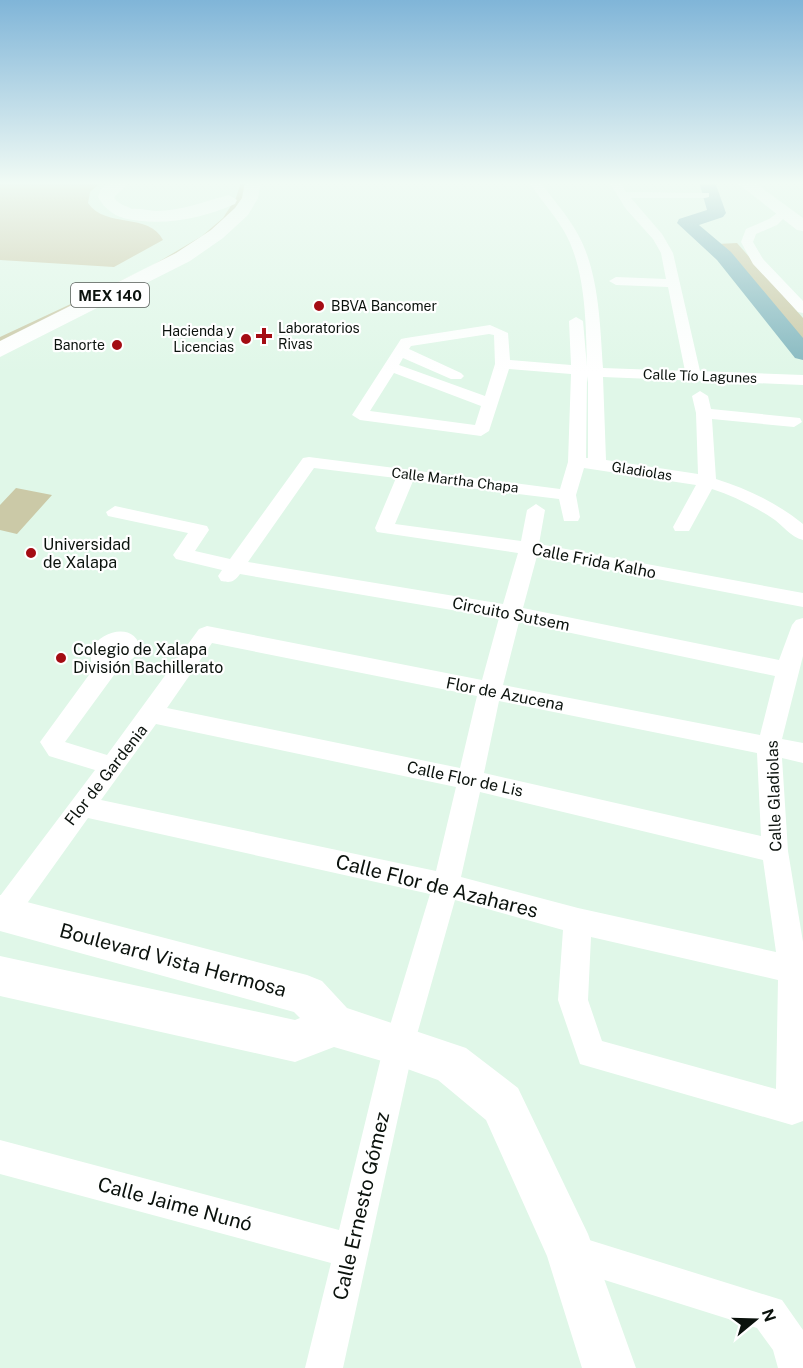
<svg xmlns="http://www.w3.org/2000/svg" width="803" height="1368" viewBox="0 0 803 1368" font-family="'Public Sans',sans-serif">
<rect width="100%" height="100%" fill="#e0f7e8"/>
<path fill="#cbc9a7" d="M0,182h101l-11,10 -2,11c18,26 61,9 75,37l-49,27 -114,-7z
M241,182h10l-6,17 -34,38 -211,105v-5l148,-69 54,-32 21,-18 13,-20z
M737,243l66,75v30l-86,-104z
M16,488l36,7 -35,39 -17,-4v-25z"/>
<g fill="none" stroke-linecap="round" stroke-linejoin="round">
<path fill="#84b7bf" fill-rule="evenodd" d="M699,182h16l11,31 -3,4 -24,8 32,27 72,86v22l-8,-2 -78,-98 -40,-37 2,-4 28,-9z"/>
<path fill="#fff" fill-rule="evenodd" d="M529,182h12c11,17 25,31 35,49 23,38 24,93 27,137l82,3 -17,-84 -52,-2 -7,-4 7,-4 50,2 -5,-26 -8,-14 -27,-30 -17,-27h12l5,10 83,1v4l-4,1h-74l31,36 11,19 27,118 103,4v10l-200,-8 3,83 92,14 -2,-61 -4,-17 8,-5 8,5 3,13 89,9 2,4 -8,5 -82,-8 4,60c32,10 61,24 87,45v16c-13,-3 -20,-15 -31,-22 -18,-12 -39,-22 -60,-29l-23,42h-14l-2,-4 23,-42 -112,-17 -8,27 4,22 -2,4h-14l-5,-22 -146,-18 -18,43 126,17 6,-31 9,-6 9,6 -6,34 264,49v14l-266,-51 -14,52 256,52 13,-35 4,-5 7,-2v38l-21,83 21,4v20l-21,-5 6,93 15,91v179l-11,4 -212,-61 -22,-64 5,-70 -108,-30 -41,145 -71,323h-38l26,-105 -331,-89v-34l339,90 45,-185 46,-151 -342,-76 -75,105 -10,4 -3,-1v-30l95,-126 -46,-14 -9,-14 54,-74 -3,-7v-12c12,-20 46,-27 50,2l-27,24 -49,67 42,13 92,-126 8,-3 275,54 17,-62 -259,-44c-6,8 -9,9 -19,7l-3,-5 4,-6 -46,-11 -3,-4 15,-22 -80,-17 -2,-4 9,-6 92,20 2,4 -14,21 35,8 73,-101 6,-1 251,32 8,-27 3,-88 -62,-5 -20,62 -8,5 -121,-16 -8,-5 49,-76 5,-1 84,-13 18,8 2,27 61,5 -2,-44 7,-4 7,4 4,46c-1,-43 -1,-98 -23,-136 -10,-17 -24,-32 -35,-49zM489,334l5,1 1,29 -10,32 -86,-31 4,-7 48,21h10l3,-3 -3,-3 -52,-24 2,-3zM394,373l87,33 -6,19 -105,-14zM587,376l1,7v75h-2zM314,468l82,10 -21,50 2,4 141,21 -15,51 -255,-42zM519,622l256,54 -15,59 -257,-50zM212,643l265,53 -17,72 -293,-60zM499,701l258,52 4,83 -277,-63zM156,724l300,63 -20,84 -335,-71zM480,792l283,68 13,92 -198,-44 -117,-31zM591,937l187,43 -2,109 -174,-48 -14,-41z
M784,208l4,2v4l-11,11 -21,9 -3,8 10,17 40,42v12l-5,-1 -45,-48 -12,-22 5,-13 23,-10z
M570,1234l212,66 21,30v38h-25l-5,-18 -16,-22 -200,-63 -5,-13 5,-13z"/>
<path fill="#fff" fill-rule="evenodd" d="M111,182h18l-15,15c5,10 17,8 23,17l-2,4c-16,3 -30,-8 -37,-21l3,-8z
M736,182h18l49,36v13l-6,-1z
M0,895l307,80 15,6 25,27 119,40 52,40 70,146 48,134h-54l-35,-112 -61,-136 -48,-40 -39,-14 -65,-19 -39,15 -295,-66v-40l295,64 5,-2 -6,-6 -294,-81z"/>
<path fill="#fff" fill-rule="evenodd" d="M245,182h16l-3,16 -10,17 -25,23 -33,23 -190,96v-16l176,-88 35,-23 24,-22 7,-10z
M229,195l8,5 -2,4c-34,15 -75,23 -112,14l-3,-4c7,-9 25,-4 36,-3 27,0 48,-10 73,-16z"/>
</g>
<linearGradient id="sky" x2="0" y2="1"><stop stop-color="#80b5d8"/><stop offset="0.49" stop-color="#f1fbf5"/><stop offset="1" stop-color="#f1fbf5" stop-opacity="0"/></linearGradient>
<rect width="803" height="373" fill="url(#sky)"/>
<g fill="#a40c13" stroke="#fff" stroke-width="2">
<circle cx="319" cy="306" r="6"/>
<path d="M261 327h6v6h6v6h-6v6h-6v-6h-6v-6h6z"/>
<circle cx="246" cy="339" r="6"/>
<circle cx="117" cy="345" r="6"/>
<circle cx="31" cy="553" r="6"/>
<circle cx="61" cy="658" r="6"/>
</g>
<g text-anchor="middle" dominant-baseline="central" stroke-width="4.5" stroke-linejoin="round" paint-order="stroke">
<g font-size="14" fill="#0b120d" stroke="#fff" text-anchor="start">
<text x="331" y="306">BBVA Bancomer</text>
<text x="278" y="328">Laboratorios<tspan x="278" dy="16">Rivas</tspan></text>
<text x="234" y="331" text-anchor="end">Hacienda y<tspan x="234" dy="16">Licencias</tspan></text>
<text x="105" y="345" text-anchor="end">Banorte</text>
</g>
<g font-size="14" fill="#0b120d" stroke="#fff">
<text transform="translate(700 376) rotate(2)">Calle Tío Lagunes</text>
<text transform="translate(642 471) rotate(9)">Gladiolas</text>
<text transform="translate(455 480) rotate(7)">Calle Martha Chapa</text>
</g>
<rect fill="#fff" stroke="#545956" stroke-width="1.5" x="71" y="283" width="78" height="24" rx="4.5"/>
<g font-size="15" font-weight="bold" fill="#0b120d">
<text x="110" y="295">MEX 140</text>
</g>
<g font-size="16" fill="#0b120d" stroke="#fff" text-anchor="start">
<text x="43" y="544">Universidad<tspan x="43" dy="18">de Xalapa</tspan></text>
<text x="73" y="649">Colegio de Xalapa<tspan x="73" dy="18">División Bachillerato</tspan></text>
</g>
<g font-size="16" fill="#0b120d" stroke="#fff">
<text transform="translate(594 561) rotate(11)">Calle Frida Kalho</text>
<text transform="translate(511 614) rotate(11)">Circuito Sutsem</text>
<text transform="translate(505 694) rotate(11)">Flor de Azucena</text>
<text transform="translate(106 775) rotate(-52)">Flor de Gardenia</text>
<text transform="translate(465 779) rotate(12)">Calle Flor de Lis</text>
<text transform="translate(774 796) rotate(-92)">Calle Gladiolas</text>
</g>
<g font-size="20" fill="#0b120d" stroke="#fff">
<text transform="translate(437 886) rotate(14)">Calle Flor de Azahares</text>
<text transform="translate(173 960) rotate(15)">Boulevard Vista Hermosa</text>
<text transform="translate(175 1204) rotate(15)">Calle Jaime Nunó</text>
<text transform="translate(361 1206) rotate(-77)">Calle Ernesto Gómez</text>
</g>
</g>
<g transform="translate(755 1320) rotate(71)" stroke="#ffffff" stroke-width="4.5" paint-order="stroke">
<path d="M0-4.5L10 22L0 15L-10 22Z" fill="#0b120d"/>
<text y="-9" font-size="16" font-weight="bold" text-anchor="middle" fill="#0b120d">N</text>
</g>
</svg>
